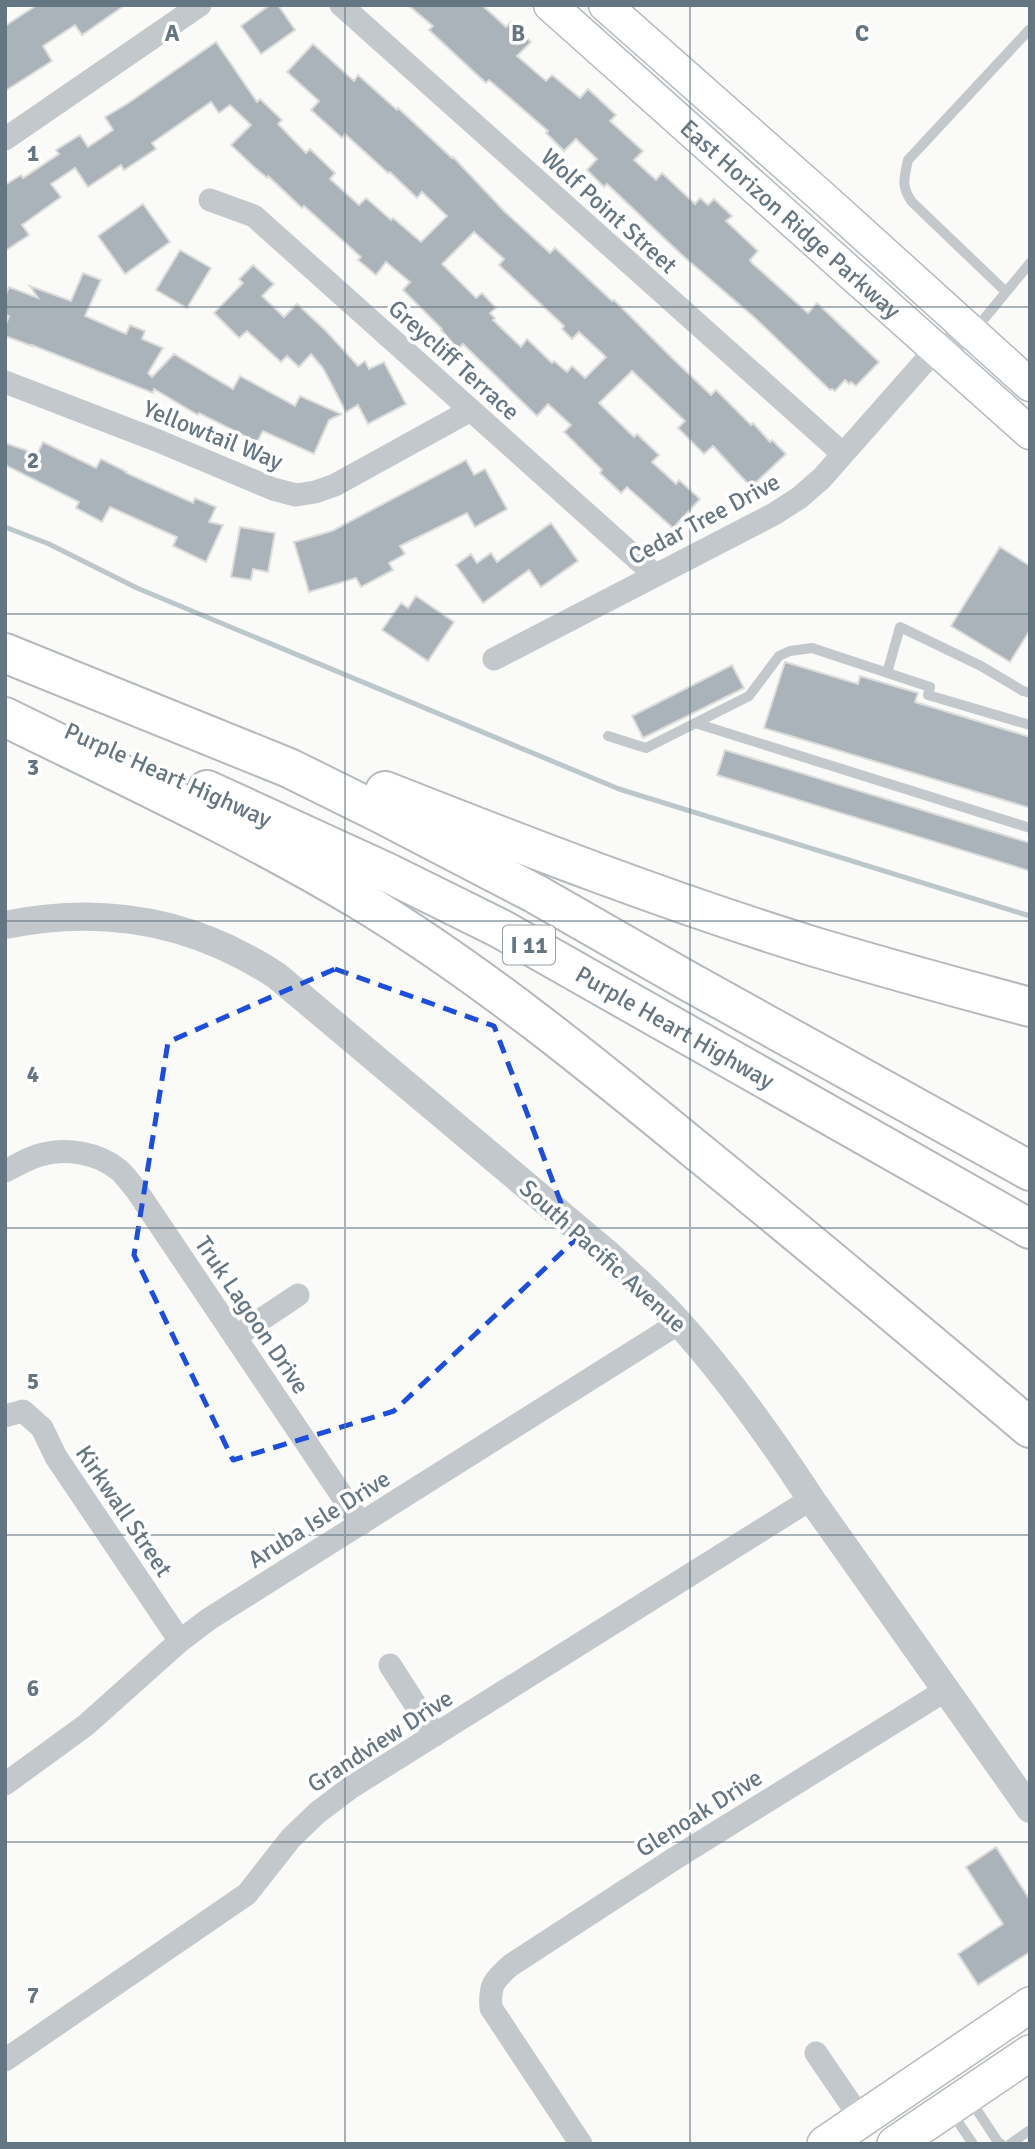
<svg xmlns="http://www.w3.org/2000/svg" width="1035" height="2149" viewBox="0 0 1035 2149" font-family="Signika,sans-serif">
<rect width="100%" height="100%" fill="#fafaf8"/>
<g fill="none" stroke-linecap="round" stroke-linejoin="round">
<path stroke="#bbc7cb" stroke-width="5" d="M5,527l44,17 88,44 482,201 411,127"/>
</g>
<path fill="#aab3b9" stroke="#dcdcda" stroke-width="2" fill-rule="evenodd" d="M37,5h88l-43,30 -7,-10 -32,21 9,15 -47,30v-65z
M270,5h8l17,25 -34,24 -20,-28z
M408,5h74l24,22 5,-5 20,20 -14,14 29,25 6,-6 28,23 8,-9 28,26 -6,6 33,30 -9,9 22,20 6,-7 33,31 5,-6 8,7 6,-6 18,17 -6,5 32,30 -8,9 2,3 56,50 9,-10 62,59 -23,24 -5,-4 -2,2 -4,-4 -10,11 -3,-2 -2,1 -75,-72 -73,-63 -75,-71 -3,3 -17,-17 10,-11 -21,-20 -12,12 -18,-18 2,-2 -59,-51 -3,3 -57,-53 4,-4z
M216,42l41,60 3,-3 22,21 -4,4 28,29 4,-4 25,24 -5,6 29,26 7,-7 25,22 2,-2 28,24 26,-26 -25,-24 -5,6 -27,-26 -2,1 -43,-39 -3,4 -31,-28 8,-9 -32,-29 26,-28 41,37 4,-6 39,35 1,-2 54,50 1,-1 52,55 45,41 5,-5 57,53 2,-1 58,58 39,37 5,-5 35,35 2,-2 17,19 2,-2 14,14 -35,33 -38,-41 -9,8 -26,-26 7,-7 -53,-50 -33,32 35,34 3,-3 22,21 -7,7 24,22 3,-4 21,19 -27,29 -46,-41 -6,6 -21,-20 2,-3 -38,-38 7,-7 -23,-21 -11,12 -74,-72 -5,5 -17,-19 1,-1 -39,-39 7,-8 -24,-20 -10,13 -18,-15 3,-3 -57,-51 -2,2 -34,-32 -1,2 -14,-12 -22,-21 20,-20 -21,-20 -11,8 -8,-11 -59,41 4,6 -32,21 -3,-5 -33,22 -13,-19 -24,16 10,13 -39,28 7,10 -24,16v-66l16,-10 2,3 36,-24 -3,-4 24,-15 8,12 25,-17 -8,-13 22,-13zM474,232l30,27 -5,6 65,61 -2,3 10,10 7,-7 27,25 -21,21 -13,-12 -5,6 -13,-11 -2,2 -25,-24 -6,8 -28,-27 2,-2 -5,-5 6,-5 -14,-15 -6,5 -34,-34z
M143,204l27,38 -45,32 -27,-38z
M180,250l31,18 -24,40 -31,-18z
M253,265l21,19 -12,12 22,21 13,-13 28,26 33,36 7,-5 4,8 15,-7 22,42 -38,20 -10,-19 -12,7 -23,-44 -12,-14 -12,13 -12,-11 -6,6 -34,-31 -8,7 -25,-25 29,-30 -4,-4z
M83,273l18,7 -16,36 41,18 4,-9 15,6 -3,8 21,9 -15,25 4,4 22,-23 59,35 7,-13 55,30 5,-10 41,18 -12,6 -15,34 -51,-23 -6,11 -58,-29 -1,2 -44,-26 -1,4 -121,-48v1l-27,-10v-9l4,-11 -4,-1v-19l4,-9 29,11 -8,-12 41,15z
M43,442l53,26 5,-9 26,13 -1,1 67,30 2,-5 21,9 -7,15 14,3 -17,37 -33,-16 4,-9 -67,-30 -8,15 -26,-14 3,-6 -74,-37v-22l32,11z
M466,460l8,15 11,-6 22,40 -32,18 -8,-14 -67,33 5,8 -16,9 4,7 -32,17 -5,-9 -47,14 -15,-50 38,-11z
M551,523l27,38 -37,26 -12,-17 -46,33 -27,-38 15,-11 6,9 14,-10 6,9z
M240,527l35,6 -7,39 -15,-3 -2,11 -20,-3z
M1000,547l30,19v64l-20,32 -59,-36z
M416,596l38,26 -26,39 -46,-31 19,-27 7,5z
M785,662l73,22 2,-8 58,17 -3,9 115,35v71l-266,-80z
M732,665l12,23 -101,50 -11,-22z
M725,750l305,93v28l-313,-96z
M996,1847l34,53v52l-52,33 -20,-31 45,-30 -37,-57z"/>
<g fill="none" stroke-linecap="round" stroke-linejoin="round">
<g stroke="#b3babf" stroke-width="35">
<g id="secondary">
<path id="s1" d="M550,5l480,428"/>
<path d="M605,5l215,190 210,190"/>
</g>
</g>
<g stroke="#b5babe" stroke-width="38">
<path id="primary" d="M825,2144l205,-139
M895,2144l135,-91"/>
</g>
<g stroke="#b4b9bd" stroke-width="42">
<g id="motorway">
<path d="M5,653l284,115 91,45 154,80 152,87 344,191"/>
<path d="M5,717c120,59 243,116 358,185 118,72 226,160 333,248 112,91 223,184 334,278"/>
<path id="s2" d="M207,790l179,82 115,57 529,300"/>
<path d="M385,791c142,56 284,111 430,156 71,21 143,41 215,60"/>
</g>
</g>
<path stroke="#c3c8cc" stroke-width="10" d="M1005,291l-93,-89c-11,-15 -8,-24 -4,-42l122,-131
M974,331l56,-68
M887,673l13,-46 81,39 42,25 7,2
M695,723l335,105
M608,736l38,12 103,-52 30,-40 11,-5 22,-3 118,39 -2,8 102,30
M969,2098l29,44 3,2
M952,2113l21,31
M1010,2144l20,-14"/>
<path stroke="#c3c8cc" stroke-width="23" d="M341,5l502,449
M5,139l195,-134
M210,200l44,16 401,359
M5,382l151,58 117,49 23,6 19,-3 20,-7 136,-75
M494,659l280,-145 25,-16 23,-20 113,-128 37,-17
M5,1171c11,-5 23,-13 35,-16 26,-8 58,-2 79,15 7,6 12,14 18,21l224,333
M235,1337l63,-42
M5,1416l18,-5 19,17 14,29 124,184
M390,1665l45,70
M5,1784l81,-59 94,-84 29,-22 470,-296
M816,2053l45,66
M5,2060l242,-166 44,-56 26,-25 33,-25 461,-289
M581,2144l-90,-136c-2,-23 3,-28 20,-43l166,-108 269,-167"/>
<path stroke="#c3c8cc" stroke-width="28" d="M5,925c97,-20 189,-4 272,51l332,279c24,22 48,43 69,67 50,55 93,116 133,177l219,310"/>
<use href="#secondary" stroke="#fff" stroke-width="32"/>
<use href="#primary" stroke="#fff" stroke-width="35"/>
<use href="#motorway" stroke="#fff" stroke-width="38"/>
</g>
<path fill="none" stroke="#1d4ed8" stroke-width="5" stroke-dasharray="14 9" stroke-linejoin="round" d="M335,969l159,57 81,214 -181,171 -161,49 -99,-205 34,-213z"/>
<path fill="none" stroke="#657683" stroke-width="2" stroke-opacity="0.55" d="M345,5v2139M690,5v2139M5,307h1025M5,614h1025M5,921h1025M5,1228h1025M5,1535h1025M5,1842h1025"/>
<g text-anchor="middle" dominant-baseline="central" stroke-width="7" stroke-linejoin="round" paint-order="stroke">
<rect fill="#fff" stroke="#939fa8" stroke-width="2" x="503" y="925.5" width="52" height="39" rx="5"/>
<g font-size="23" font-weight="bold" fill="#657683">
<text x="529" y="945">I 11</text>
</g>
<g font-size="24" fill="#657683" stroke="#fff">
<text transform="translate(609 211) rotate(42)">Wolf Point Street</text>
<text stroke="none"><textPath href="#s1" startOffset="322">East Horizon Ridge Parkway</textPath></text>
<text transform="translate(454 360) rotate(42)">Greycliff Terrace</text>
<text transform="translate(213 435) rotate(22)">Yellowtail Way</text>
<text transform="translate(704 519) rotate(-28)">Cedar Tree Drive</text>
<text transform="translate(168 775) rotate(24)">Purple Heart Highway</text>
<text stroke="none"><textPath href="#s2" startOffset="525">Purple Heart Highway</textPath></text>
<text transform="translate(603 1256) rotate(42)">South Pacific Avenue</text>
<text transform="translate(252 1315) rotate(56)">Truk Lagoon Drive</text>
<text transform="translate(124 1511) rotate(56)">Kirkwall Street</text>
<text transform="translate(319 1519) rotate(-32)">Aruba Isle Drive</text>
<text transform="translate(380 1741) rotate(-33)">Grandview Drive</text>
<text transform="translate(699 1813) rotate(-32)">Glenoak Drive</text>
</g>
</g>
<g font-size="23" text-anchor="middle" font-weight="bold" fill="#657683" stroke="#fff" stroke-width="7" stroke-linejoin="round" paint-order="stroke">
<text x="172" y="41">A</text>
<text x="518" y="41">B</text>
<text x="862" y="41">C</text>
<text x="33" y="161">1</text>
<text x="33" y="468">2</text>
<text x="33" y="775">3</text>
<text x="33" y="1082">4</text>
<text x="33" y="1389">5</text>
<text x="33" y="1696">6</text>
<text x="33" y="2003">7</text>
</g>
<rect width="1035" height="2149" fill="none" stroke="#657683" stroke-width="14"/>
</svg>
